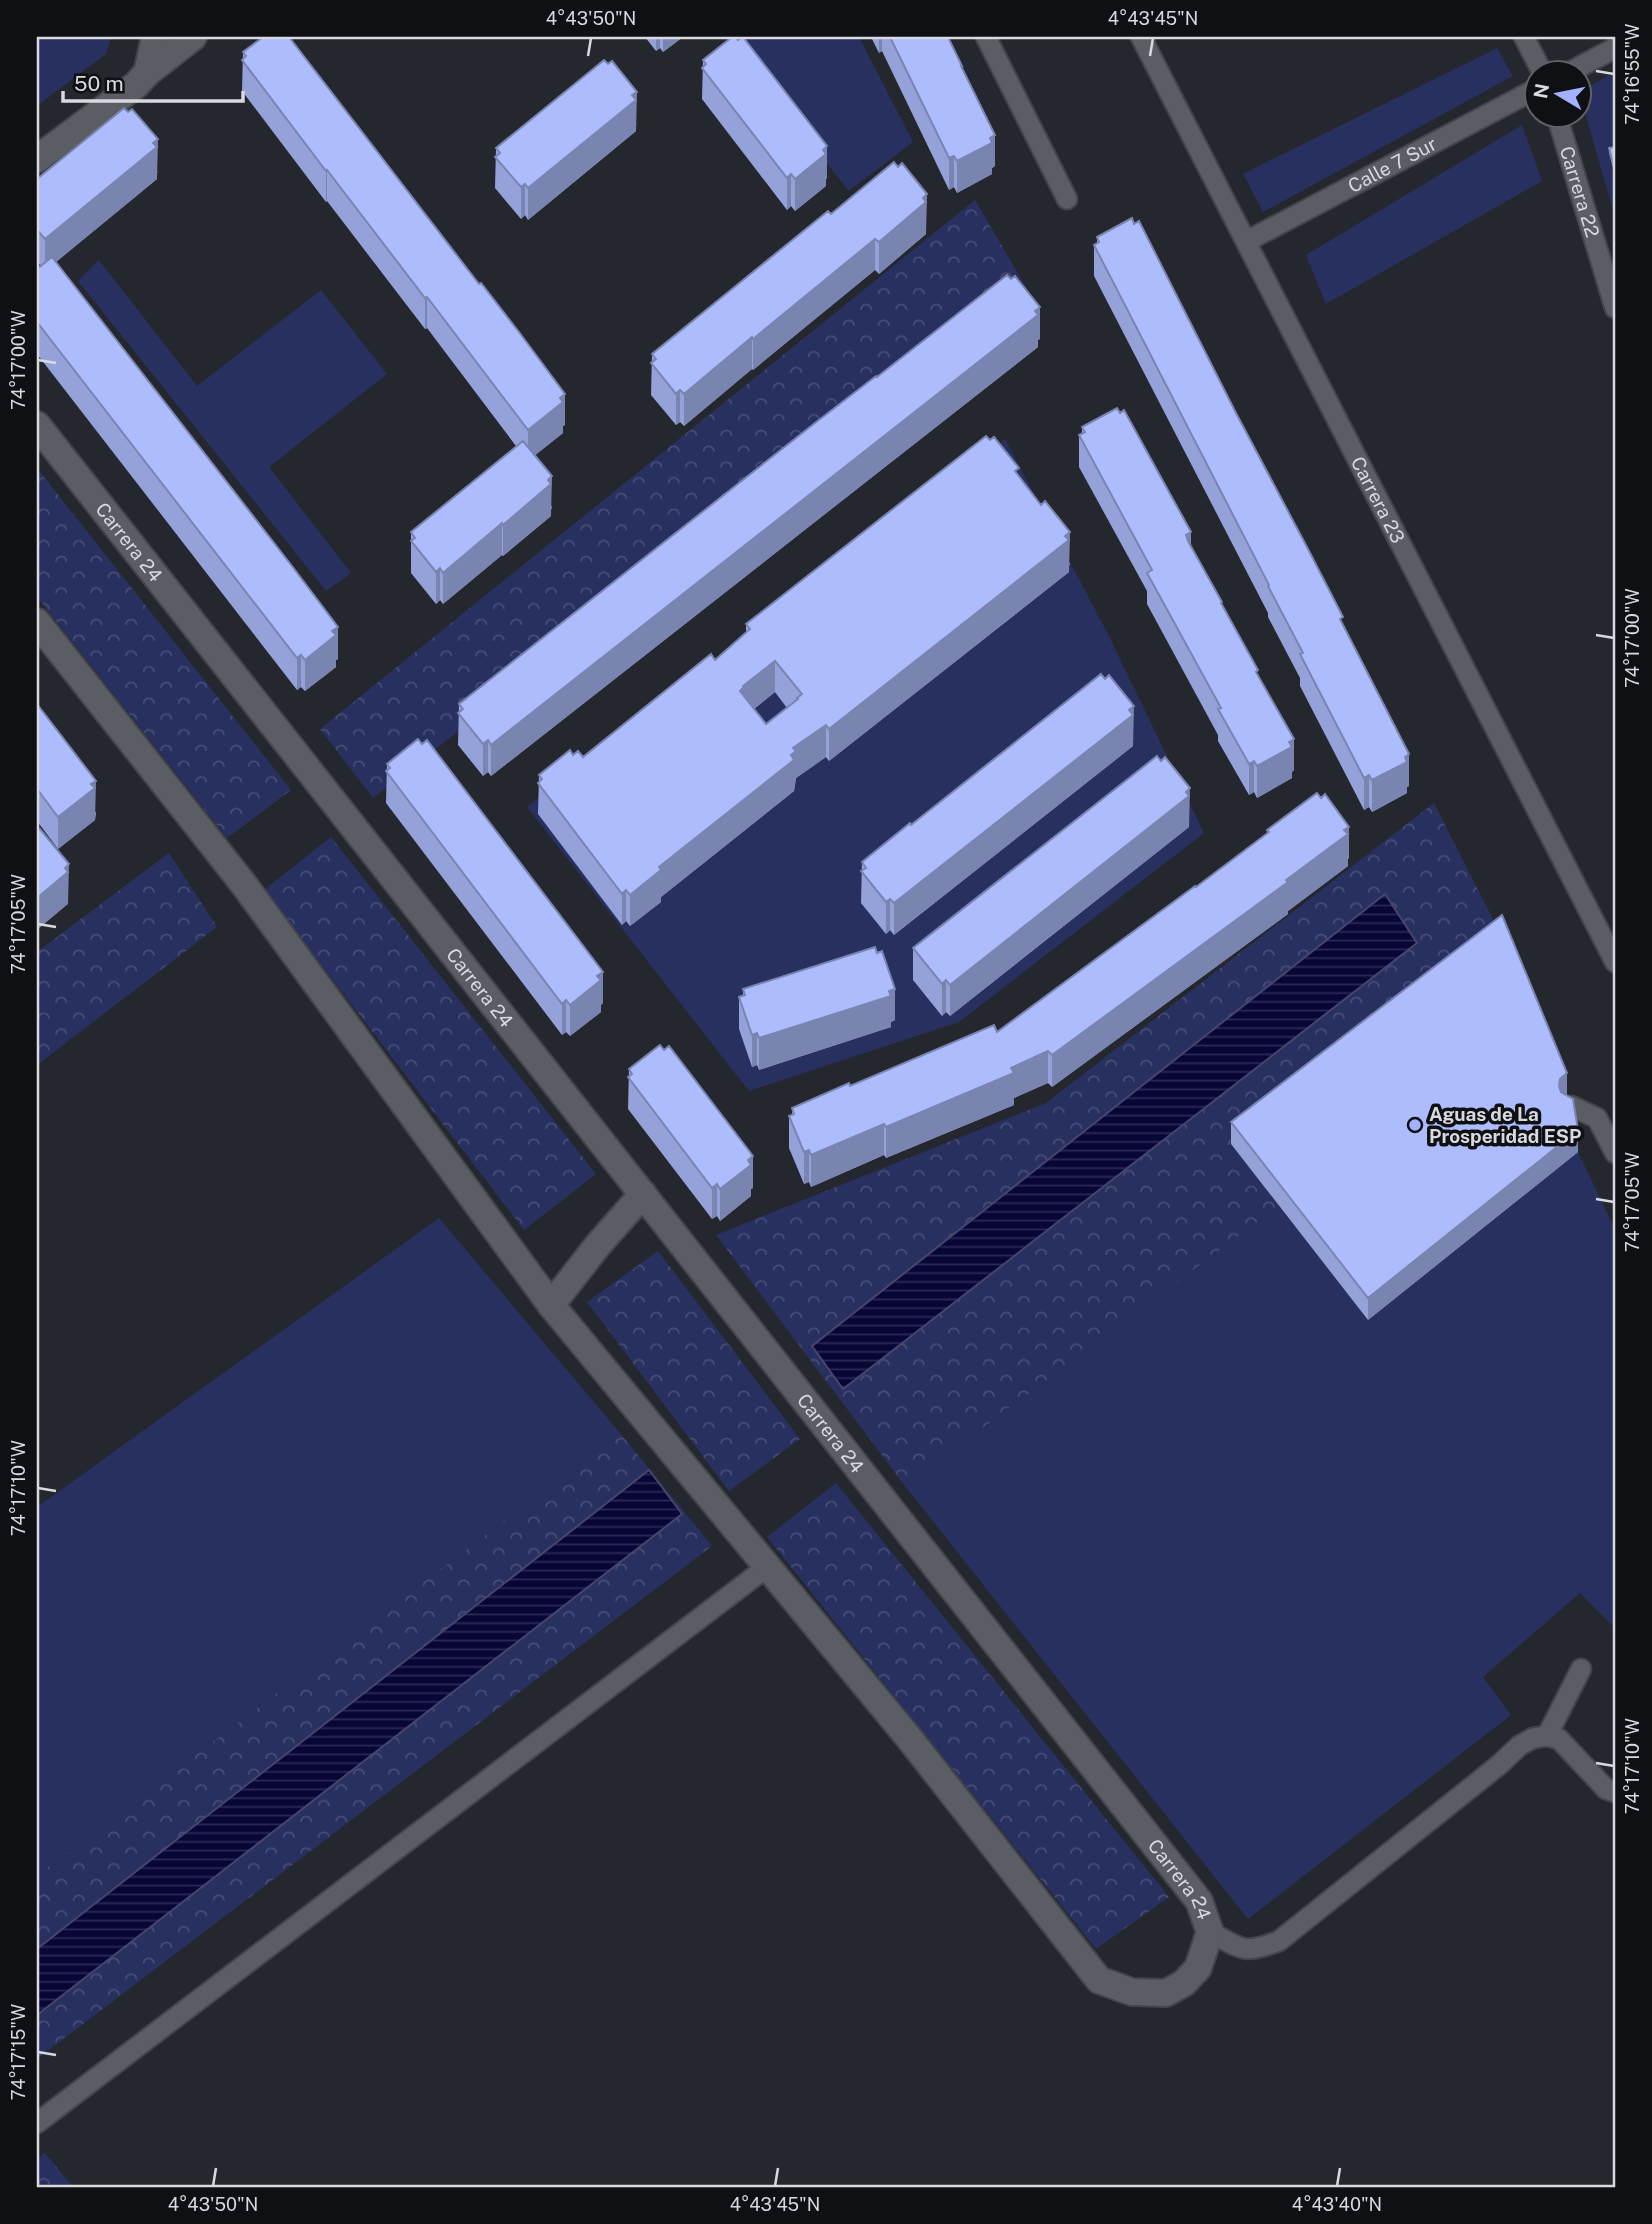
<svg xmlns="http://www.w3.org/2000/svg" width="1652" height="2224" viewBox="0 0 1652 2224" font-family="'Public Sans',sans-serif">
<defs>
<pattern id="forest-crowns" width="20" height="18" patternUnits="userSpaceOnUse" patternTransform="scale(1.75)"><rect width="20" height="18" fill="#283060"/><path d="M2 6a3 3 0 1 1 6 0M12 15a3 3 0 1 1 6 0" fill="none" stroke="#474d76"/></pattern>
<pattern id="water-rules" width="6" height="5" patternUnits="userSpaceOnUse" patternTransform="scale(1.75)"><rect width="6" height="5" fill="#080537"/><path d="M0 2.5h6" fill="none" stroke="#2b2954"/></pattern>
</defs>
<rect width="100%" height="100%" fill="#25272e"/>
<path fill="#283060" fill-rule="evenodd" d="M37,37h74l-5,17 -69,52z
M725,37h134l54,105 -64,49z
M1497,48l16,28 -250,136 -20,-38z
M1615,72v145l-36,-125z
M1522,125l20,56 -216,123 -20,-49z
M99,260l98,126 124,-96 66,84 -118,93 82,106 -25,18 -248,-310z
M1005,439l103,195 96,199 -245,189 -210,69 -222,-284zM998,977l-48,39 -4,-4 -4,3 -25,-31zM739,1029h1l78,22 -59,19 -2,-5 -5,1z
M1578,1152l37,77v399l-35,-35 -97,84 28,38 -263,204 -343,-433 374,-280 89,114z
M439,1218l181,215 -583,442v-368z"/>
<path fill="url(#forest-crowns)" d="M975,200l51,87 -653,511 -53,-69z
M37,468l254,322 -64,48 -190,-241z
M1434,803l68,134 -271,207 48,62 -374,280 -189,-251 330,-132z
M331,837l265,337 -72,56 -260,-340z
M169,853l48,74 -180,138v-113z
M658,1251l142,188 -71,52 -142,-189z
M620,1433l92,113 -675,513v-184z
M836,1483l333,414 -73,52 -329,-412z
M45,2153l28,34h-36v-28z"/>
<path fill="url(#water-rules)" stroke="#474569" stroke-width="2" d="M1385,894l32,49 -574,446 -31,-43z
M649,1470l33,44 -645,501v-66z"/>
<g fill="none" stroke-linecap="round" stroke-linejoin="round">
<g stroke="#44454a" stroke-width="23">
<g id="street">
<path d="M986,37l81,162"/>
<path id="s1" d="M1141,37l474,925"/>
<path d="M1524,37l19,37"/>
<path d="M1566,74l49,-26"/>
<path id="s2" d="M1557,116l58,192"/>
<path id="s3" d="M1247,241l289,-152"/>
<path d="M1571,1106l26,12 18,35"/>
<path d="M1547,1736l34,-67"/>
<path d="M1210,1932c32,17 33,23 69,9l220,-176 20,-19 14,-8 14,-2 12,3 47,50 9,3"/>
<path d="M37,2123l730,-556"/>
</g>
</g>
<g stroke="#44454a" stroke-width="30">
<g id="secondary">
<path d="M147,73l8,-36"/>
<path d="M37,159l99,-74 11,-12 46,-36"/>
<path id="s4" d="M37,425l1162,1476 11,31 -12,36 -14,15 -18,10 -34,-1 -33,-12 -190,-242 -358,-433 -306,-419 -208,-264"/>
<path d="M551,1305l47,-60 45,-51"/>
</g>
</g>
<use href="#street" stroke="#5b5d64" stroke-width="19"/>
<use href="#secondary" stroke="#5b5d64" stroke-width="26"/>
</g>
<path fill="#95a2d9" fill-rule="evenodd" d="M645,37h38l-20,15 -3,-4 -4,3z
M871,37h77l14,32 33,97 -3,2v6l-35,19 -3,-6 -5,3 -67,-139 -3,2z
M243,52l322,373 -2,1v7l-28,22 17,53 -1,1v7l-48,40 -1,-1 -59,49 -3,-4 -4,4 -25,-31v-41l105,-86 -89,-118 -2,1 -98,-128 -1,1 -84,-111z
M703,60l124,118 -1,1v7l-31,25 -4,-5 -4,4 -85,-111z
M637,123l-1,1v7l-108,89 -3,-5 -4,4 -26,-31 1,-40z
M1615,147v28l-6,-22v-5z
M158,171l-1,1v7l-101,83 282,397 -2,1v7l-31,24 -4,-4 -4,3 -260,-336v-85l4,-3 -4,-5v-82z
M831,214l96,12h-1v8l-47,40 -4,-4 -122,100 -1,-1 -68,57 -4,-4 -4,3 -25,-30 1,-41z
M1097,237l139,176 107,211 66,162 -2,1v6l-35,19 -3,-5 -5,3 -64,-124v-8l-32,-61v-4l-174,-337v-31l3,-2z
M1040,339l-2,1v7l-547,429 -3,-4 -5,4 -25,-31 1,-41 418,-327z
M1082,427l109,120 67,129 36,94 -2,2v6l-35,20 -3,-6 -5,3 -31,-54v-6l-71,-131v-13l-68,-124v-32l3,-1z
M1019,476l51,88 -1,1v7l-240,189 -3,-4 -30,21 -2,13 -133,106v5l-31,24 -4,-5 -4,4 -84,-111 1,-39 34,-20 10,2 132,-97 31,-27v-9zM775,692l12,16 -21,16 -12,-15z
M37,704l59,109 -1,7 -37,29 -21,-28z
M1134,738l-1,1v7l-239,189 -4,-5 -4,4 -25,-31 1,-41 49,-37z
M387,764l216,239 -2,2v7l-31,24 -4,-4 -4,3 -176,-232z
M1189,820v7l-239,189 -4,-4 -4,4 -29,-36v-32l277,-128z
M1267,830l82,28 -1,1v7l-60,45v3l-236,173 -4,-4 -34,15v7l-128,53 -2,-3 -73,32 -2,-5 -5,2 -15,-36v-32l3,-1v-7l205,-76 199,-145 71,-53z
M743,989l152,31 -4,2v5l-132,43 -2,-5 -5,2 -13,-38v-32l4,-1z
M629,1069l124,119 -2,1v7l-31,25 -3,-5 -5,3 -84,-110z
M1567,1095l11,57 -210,168 -137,-176v-22z"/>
<path fill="#7984b0" d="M656,37h4v11l-4,3z
M663,37h20l-20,15z
M879,37h3v14l-3,2z
M637,92l-1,39 -108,89v-32z
M995,135v31l-3,2v6l-35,19v-32z
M158,139l-1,40 -112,92v-32z
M827,146v32l-1,1v7l-31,25v-32z
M954,156v31l-5,3v-32z
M327,170v31l-1,1v-31z
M791,174v32l-4,4v-32z
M525,184v31l-4,4v-32z
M927,194l-1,40 -47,40v-32z
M875,239v31l-122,100v-31z
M427,297v31l-2,1v-31z
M1040,307v32l-2,1v7l-547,429v-31z
M752,337v32l-68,57v-32z
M680,390v32l-4,3v-31z
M565,394v31l-2,1v7l-35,28v-31z
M552,476l-1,40 -48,40v-31z
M502,523v32l-59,49v-31z
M1070,532l-1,40 -240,189v-32z
M1191,532v32l-5,-29z
M440,568v32l-4,4v-32z
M338,627v32l-2,1v7l-31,24v-31z
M301,655v32l-4,3v-32z
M775,661v31l-31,24 -4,-25 3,-5z
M1134,706l-1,40 -239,189v-32z
M826,725v32l-30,21 -2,13 -133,106v5l-31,24v-31l29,-28 132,-112 2,-7z
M1294,739v31l-2,2v6l-35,20v-32z
M488,740v32l-5,4v-32z
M1409,754v32l-2,1v6l-35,19v-32z
M1254,761v31l-5,3v-31z
M1369,775v32l-5,3v-32z
M96,781l-1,39 -37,29v-32z
M1190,788l-1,39 -239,189v-31z
M1349,827v31l-1,1v7l-60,45v3l-236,173v-32z
M69,864l-1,40 -31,26v-32z
M626,890v31l-4,4v-31z
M890,899v31l-4,4v-32z
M603,972v31l-2,2v7l-31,24v-31z
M946,980v32l-4,4v-32z
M895,989v31l-4,2v5l-132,43v-32z
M566,1000v32l-4,3v-31z
M757,1033v32l-5,2v-32z
M1048,1051v32l-34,15v7l-128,53v-31z
M1567,1073v22l-7,5 -1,-14 1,-7z
M884,1124v31l-73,32v-32z
M1578,1130v22l-210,168v-22z
M809,1150v32l-5,2v-32z
M753,1156v32l-2,1v7l-31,25v-32z
M717,1184v32l-5,3v-31z"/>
<path fill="#adbcfc" stroke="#7984b0" stroke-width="2" fill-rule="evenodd" d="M263,37h26l190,247 2,-1 38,49 46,62 -5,4 3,4 -35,28 -101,-133 -2,1 -98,-128 -1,1 -84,-111 4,-4 -3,-4z
M732,37h3l3,3 5,-3 84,109 -4,4 3,4 -31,25 -4,-5 -4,4 -85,-110 4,-4 -3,-4z
M890,37h58l14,29h-1l34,69 -5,3 2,5 -35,18 -3,-5 -5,2z
M604,60l4,4 4,-3 25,31 -5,3 4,5 -108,88 -3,-4 -4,3 -26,-30 5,-4 -4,-5z
M124,108l4,4 4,-3 26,30 -5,4 4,4 -112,92 -8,-9v-51z
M1615,147v23l-6,-22z
M894,162l4,5 4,-4 25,31 -4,4 3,4 -47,40 -4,-3 -122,100 -1,-2 -68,57 -4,-4 -4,4 -25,-31 5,-4 -4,-5 176,-143 3,3z
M1132,218l2,6 5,-3 97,192 72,136 35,68 -3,2 69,135 -4,3 2,5 -35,18 -3,-5 -5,3 -64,-124 3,-1 -35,-67 1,-1 -175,-340 5,-3 -2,-5z
M52,257l240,309 46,61 -6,4 4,4 -31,25 -4,-5 -4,3 -260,-336v-53z
M1007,275l4,4 4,-3 25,31 -5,4 3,4 -547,430 -3,-5 -5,4 -25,-31 5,-4 -4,-5 356,-281 61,-47 1,1z
M1117,408l3,5 4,-3 67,122 -5,3 2,6 34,61 -1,1 37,67 -2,2 38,67 -5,3 3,5 -35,19 -3,-5 -5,3 -31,-55 3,-1 -74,-135 5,-3 -73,-135 6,-3 -3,-5z
M986,436l4,4 4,-3 25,31 -4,3 26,34 4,-4 25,31 -5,4 4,4 -240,189 -3,-4 -33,23 3,3 -5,4 3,5 -135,107 2,3 -31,25 -4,-5 -4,4 -84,-111 4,-4 -3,-4 31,-25 3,5 5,-4 5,6 128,-103 4,6 35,-31 -4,-5zM775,661l27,33 -5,4 1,1 -32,25 -26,-33 4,-4 -1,-1z
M523,441l29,35 -4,4 3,4 -48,41 -1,-2 -59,50 -3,-5 -4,4 -25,-31 4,-3 -4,-6z
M1101,674l4,5 4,-4 25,31 -5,4 4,5 -239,188 -4,-4 -4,3 -25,-31 5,-3 -4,-6 48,-39 1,2z
M37,704l59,77 -5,3 4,4 -37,29 -21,-28z
M418,739l4,5 5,-4 176,232 -6,4 4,4 -31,25 -4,-5 -4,4 -176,-233 4,-3 -3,-4z
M1157,756l4,5 4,-4 25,31 -4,4 3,4 -239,189 -4,-5 -4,4 -29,-36z
M1317,793l4,5 4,-4 24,33 -5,3 4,4 -62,46 2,2 -236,173 -4,-4 -37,17 3,5 -128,54 -2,-3 -73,31 -2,-5 -5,2 -15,-36 5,-2 -2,-6 57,-25 1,3 144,-61 3,7 198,-146 1,1 73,-55 -2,-2z
M40,829l29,35 -4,4 3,4 -31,26v-66z
M1502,915l65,158 -7,6 -1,7 2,6 12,7 5,31 -210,168 -137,-176z
M875,947l2,6 5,-2 13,38 -6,2 2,5 -132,42 -2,-5 -5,2 -13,-38 6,-2 -2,-6z
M660,1045l4,5 5,-4 84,110 -5,4 3,5 -31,24 -3,-5 -5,4 -84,-111 4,-3 -3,-5z"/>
<path fill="none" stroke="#d9dadf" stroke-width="2.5" d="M588,56l3,-18M1150,56l3,-18M1596,71l18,3M38,360l18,3M1596,635l18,3M38,924l18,3M1596,1199l18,3M38,1488l18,3M1596,1763l18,3M38,2052l18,3M213,2186l3,-18M775,2186l3,-18M1337,2186l3,-18"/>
<circle fill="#a2b2fd" stroke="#0f1013" stroke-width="2.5" cx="1415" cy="1125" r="7"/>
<g text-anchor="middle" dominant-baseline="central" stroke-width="7" stroke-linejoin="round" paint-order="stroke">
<g font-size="19" fill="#d9dadf" stroke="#0f1013">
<text stroke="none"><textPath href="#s3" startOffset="164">Calle 7 Sur</textPath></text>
<text stroke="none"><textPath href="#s2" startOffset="79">Carrera 22</textPath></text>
<text stroke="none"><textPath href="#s1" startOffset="520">Carrera 23</textPath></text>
<text stroke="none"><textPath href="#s4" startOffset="149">Carrera 24</textPath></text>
<text stroke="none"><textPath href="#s4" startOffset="716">Carrera 24</textPath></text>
<text stroke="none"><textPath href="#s4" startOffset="1283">Carrera 24</textPath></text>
<text stroke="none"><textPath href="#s4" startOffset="1850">Carrera 24</textPath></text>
</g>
<g font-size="19" font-weight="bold" fill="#d9dadf" stroke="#0f1013" text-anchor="start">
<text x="1429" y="1114">Aguas de La<tspan x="1429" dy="22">Prosperidad ESP</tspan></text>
</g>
</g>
<rect width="1652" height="2224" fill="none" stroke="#0f1013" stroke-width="77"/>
<g transform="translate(1558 94) rotate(280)"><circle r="33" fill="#0f1013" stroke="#606165" stroke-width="2"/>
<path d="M0-5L12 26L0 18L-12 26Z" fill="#a2b2fd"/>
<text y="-10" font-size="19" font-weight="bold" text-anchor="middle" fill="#d9dadf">N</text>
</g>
<path d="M63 91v10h180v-10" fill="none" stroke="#d9dadf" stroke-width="3.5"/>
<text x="74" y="91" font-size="21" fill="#d9dadf" stroke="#0f1013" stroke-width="5" paint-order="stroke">50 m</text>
<rect x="38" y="38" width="1576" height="2148" fill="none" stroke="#d9dadf" stroke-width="2.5"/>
<g font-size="18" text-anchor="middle" fill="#d9dadf">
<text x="591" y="25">4°43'50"N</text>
<text x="1153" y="25">4°43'45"N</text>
<text transform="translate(1633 74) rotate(-90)" y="6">74°16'55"W</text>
<text transform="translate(19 360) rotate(-90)" y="6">74°17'00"W</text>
<text transform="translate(1633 638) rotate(-90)" y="6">74°17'00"W</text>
<text transform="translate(19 924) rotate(-90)" y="6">74°17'05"W</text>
<text transform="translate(1633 1202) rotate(-90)" y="6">74°17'05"W</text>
<text transform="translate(19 1488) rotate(-90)" y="6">74°17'10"W</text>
<text transform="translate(1633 1766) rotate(-90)" y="6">74°17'10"W</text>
<text transform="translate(19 2052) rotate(-90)" y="6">74°17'15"W</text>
<text x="213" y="2211">4°43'50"N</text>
<text x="775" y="2211">4°43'45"N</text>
<text x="1337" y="2211">4°43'40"N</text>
</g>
</svg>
